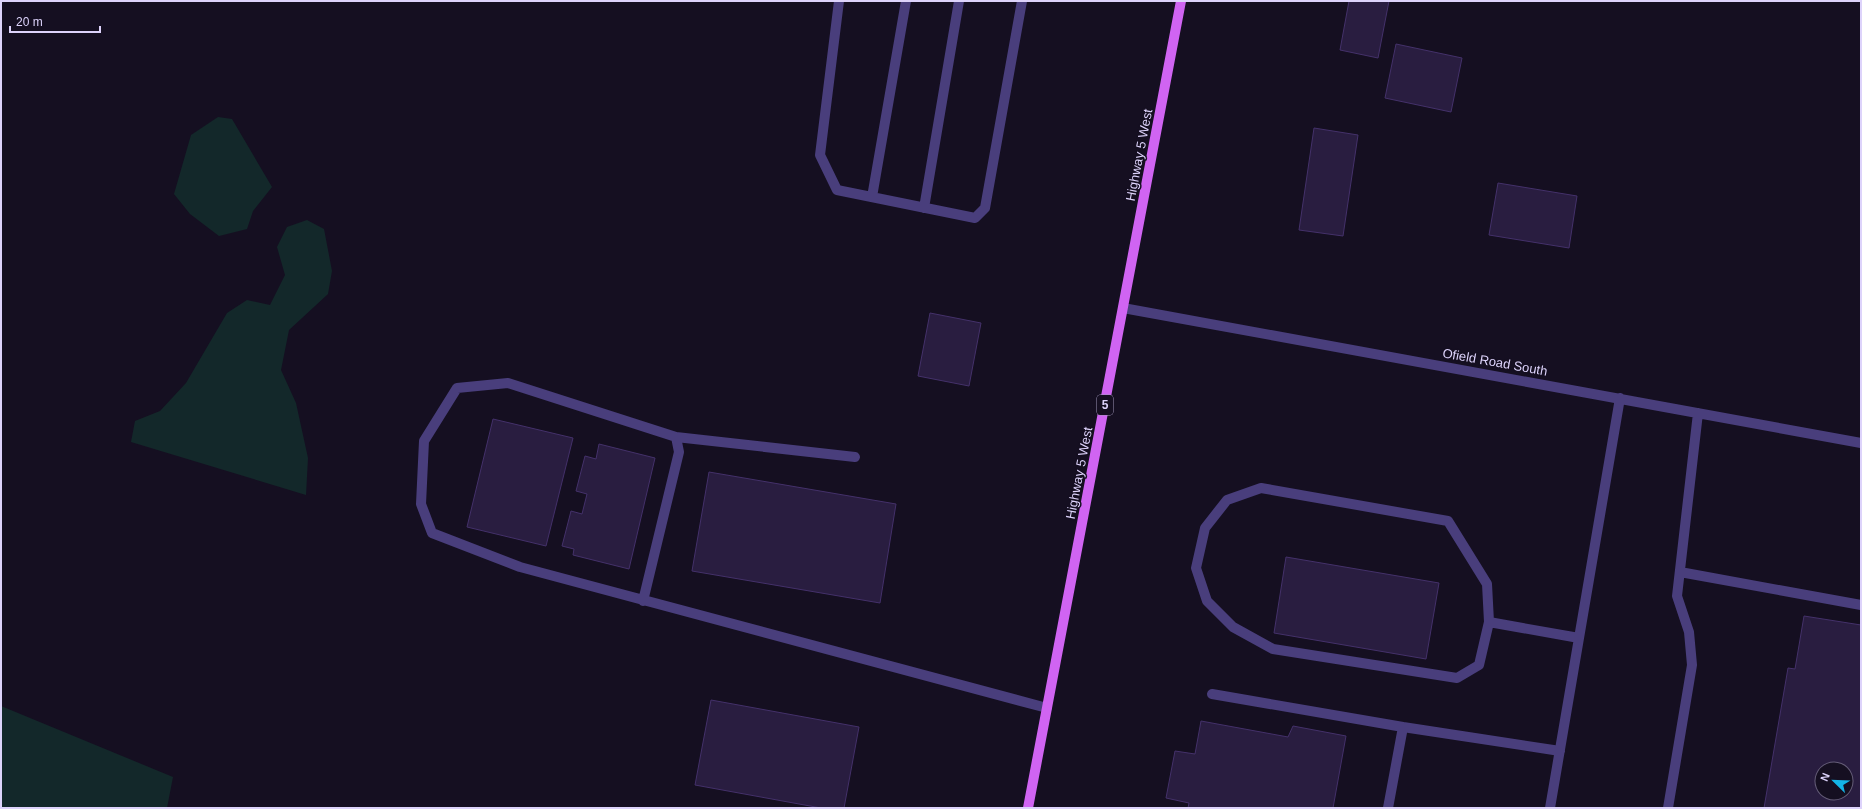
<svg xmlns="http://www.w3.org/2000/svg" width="1862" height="809" viewBox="0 0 1862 809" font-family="Helvetica,sans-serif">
<rect width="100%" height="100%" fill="#150f21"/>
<path fill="#13282a" d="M218,117l14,2 40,68 -19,24 -6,18 -28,7 -29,-22 -16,-20 17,-59z
M307,220l17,9 8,42 -4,23 -39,36 -8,40 15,33 12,55 -2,37 -175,-53 4,-21 25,-10 26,-28 41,-70 20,-13 23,5 15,-30 -8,-28 10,-20z
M1,706l172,71 -6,31h-166z"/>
<path fill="#291d40" stroke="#44316a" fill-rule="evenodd" d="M1349,1h40l-11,57 -38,-8z
M1396,44l66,14 -11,54 -66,-14z
M1314,128l44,7 -15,101 -44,-6z
M1498,183l79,13 -8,52 -80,-13z
M930,313l51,10 -12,63 -51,-10z
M493,419l80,19 -27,108 -79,-19z
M599,444l56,14 -26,111 -56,-14 1,-6 -12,-3 9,-35 11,3 5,-20 -11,-3 9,-35 11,3z
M709,472l187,32 -16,99 -188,-32z
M1286,557l153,26 -13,76 -152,-26z
M1804,616l57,9v183h-97l24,-140 7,1zM1822,769h24v24h-24z
M711,700l148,27 -15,81h-23l-126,-23z
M1201,721l87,16 5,-11 53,10 -13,72h-145l1,-5 -23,-5 9,-47 20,3z"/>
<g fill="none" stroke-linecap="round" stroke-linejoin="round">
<path stroke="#493e7c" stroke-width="10" d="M839,1l-19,154 17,35 138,28 10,-10 37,-207
M872,197l34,-196
M924,208l35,-207
M1123,308l738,135
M676,437l179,20
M1680,572l181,33
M643,601l36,-149 -3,-15 -168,-54 -51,5 -33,53 -3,63 11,29 88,34 527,141
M1489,622l-10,43 -22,13 -184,-29 -40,-22 -26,-26 -11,-33 9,-40 22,-28 34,-12 187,33 39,63 2,38 90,16
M1212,694l191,33 157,24
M1388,808l15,-81
M1550,808l70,-410
M1668,808l24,-143 -3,-33 -12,-36 21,-183"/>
<path stroke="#d064f2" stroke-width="10" d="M1028,808l153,-807"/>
</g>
<g text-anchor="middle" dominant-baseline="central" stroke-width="3" stroke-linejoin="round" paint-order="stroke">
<rect fill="#150f21" stroke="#a198ba" stroke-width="1" x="1097" y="395" width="16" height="20" rx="3"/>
<g font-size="12" font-weight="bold" fill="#ddd3fb">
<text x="1105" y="405">5</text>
</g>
<g font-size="13" fill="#ddd3fb" stroke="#150f21">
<text transform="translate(1139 155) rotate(-79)">Highway 5 West</text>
<text transform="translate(1495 362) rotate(10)">Ofield Road South</text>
<text transform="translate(1079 473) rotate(-79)">Highway 5 West</text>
</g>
</g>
<rect width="1862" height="809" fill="none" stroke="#ddd3fb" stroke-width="4"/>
<g transform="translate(1834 781) rotate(293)"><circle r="19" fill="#150f21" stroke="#655d78"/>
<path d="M0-3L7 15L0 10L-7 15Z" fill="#14b5e7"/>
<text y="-6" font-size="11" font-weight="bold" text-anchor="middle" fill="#ddd3fb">N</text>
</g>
<path d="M10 26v6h90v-6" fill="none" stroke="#ddd3fb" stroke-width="2"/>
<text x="16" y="26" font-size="12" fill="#ddd3fb" stroke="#150f21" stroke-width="3" paint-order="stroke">20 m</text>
</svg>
